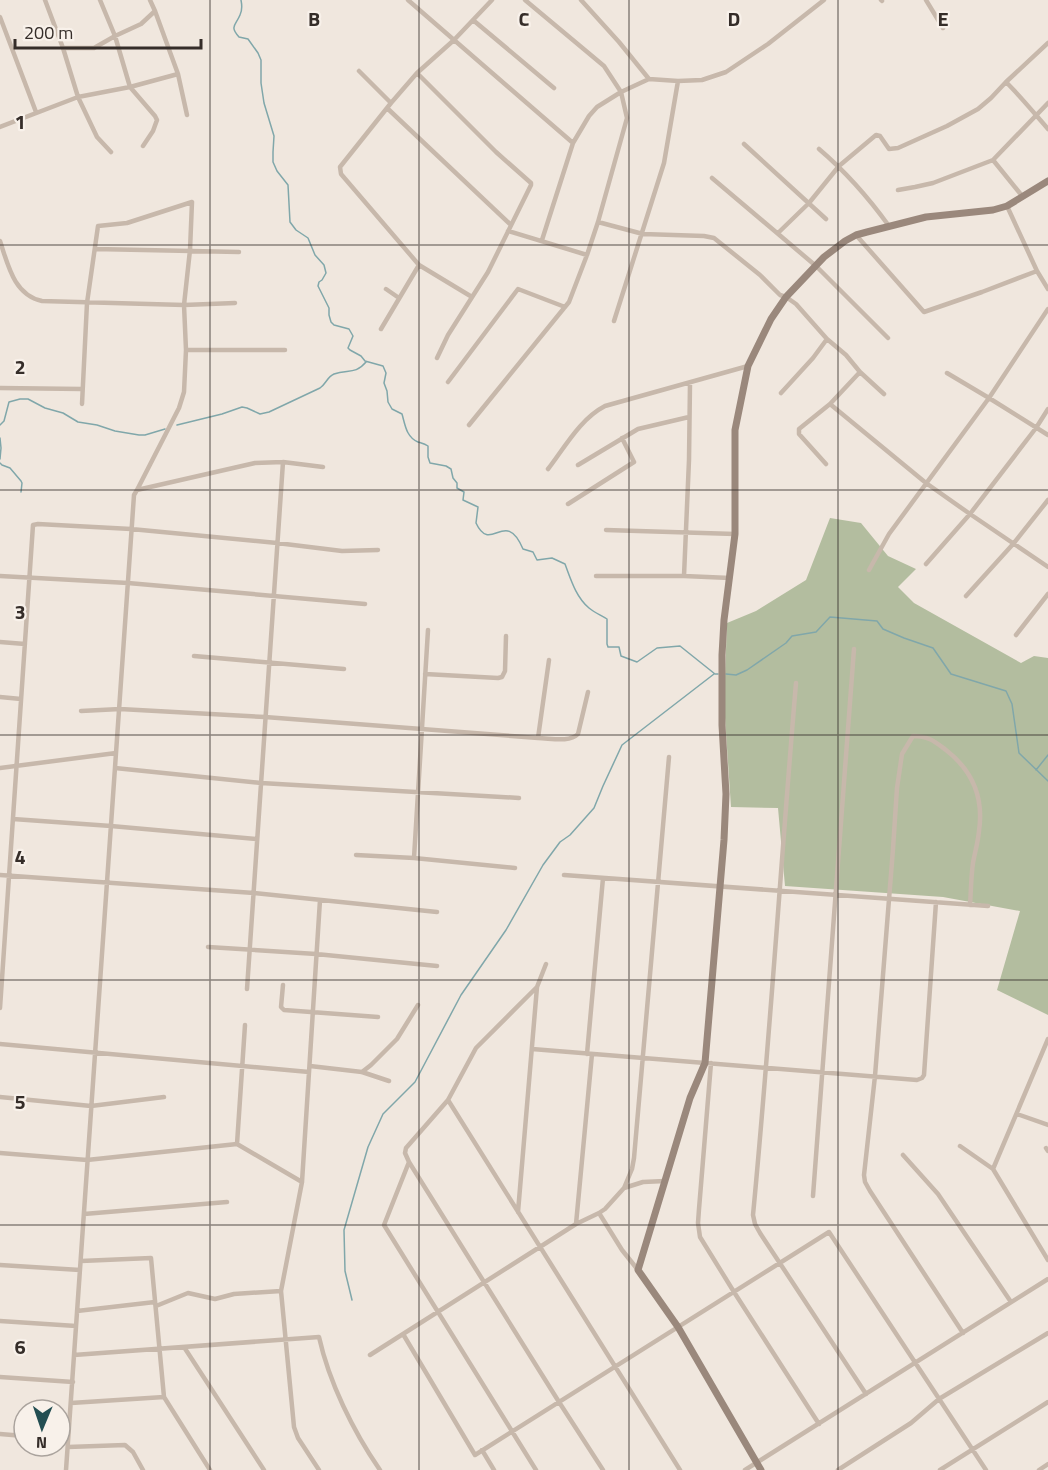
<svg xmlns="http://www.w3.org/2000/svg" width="1048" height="1470" viewBox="0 0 1048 1470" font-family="'Titillium Web',sans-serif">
<rect width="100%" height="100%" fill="#f0e7de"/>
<path fill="#b3bd9f" d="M830,518l31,5 27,33 28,13 -18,18 16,16 107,60 13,-7 14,2v357l-51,-25 23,-79 -77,-14 -158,-11 -7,-78 -47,-1 -7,-104 3,-80 29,-12 50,-31z"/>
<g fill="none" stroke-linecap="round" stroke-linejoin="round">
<path stroke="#80a7aa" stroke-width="1.5" d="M241,0c1,5 1,11 -1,15 -4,10 -11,11 -1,22l9,2 10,14 3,7v23l3,20 10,33 -1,16v10l4,9 11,14 2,37 6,8 12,8 7,17 9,10 2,8 -4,7 -3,2 -1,4 11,22v7l2,7 3,3 15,4 4,7 -5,12 2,2 11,6 4,5 18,5 3,7 -2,10 3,8 1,11 4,7 10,5c3,10 4,23 16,28 3,1 7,2 10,4v11l2,6 16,3 5,3 2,9 4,5v5l7,4 -1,8 15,7 -2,16c15,32 29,-16 47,26l10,3 4,8 15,-2 13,6c6,16 11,33 24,44 6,5 12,7 18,11v25l1,3h11l2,9 16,6 20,-14 23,-2 35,28h3
M0,425l4,-4 5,-19 11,-3h8l17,9 18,5 15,9 19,3 18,6 24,4h6l20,-6
M177,425l45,-11 20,-7 5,1 13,6 9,-2 51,-24c6,-4 7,-11 14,-14 14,-5 21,1 32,-12
M0,438l1,10 -1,11
M0,463l2,2 8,3 11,13 1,2 -1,9
M726,674l10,1 11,-5 39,-27 6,-7 24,-4 14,-15 47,4 6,8 21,9 29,10 18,26 55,17 6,13 7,49 29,28
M1036,770l12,-15
M352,1300l-7,-29 -1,-41 24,-83 15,-33 32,-32 46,-87 45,-65 37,-65 17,-23 10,-7 24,-27 9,-22 19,-41 92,-71"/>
<path stroke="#c7b8ab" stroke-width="4.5" d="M45,0l18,48 15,49 19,40 14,15
M100,0l15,36 15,51 25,29 2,4 -4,11 -10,15
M150,0l5,11 23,63 9,41
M408,0l165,143
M581,0l38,42 30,37 29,2 24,-1 24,-8 42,-28 56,-44
M881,0l1,1
M926,0l17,28
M0,17l36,95
M473,20l81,68
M63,48h31l21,-12 26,-12 14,-13
M359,71l32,32
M417,73l79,79 35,31v2l-43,87 -40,63 -11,23
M1006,82c15,15 28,31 42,47
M387,108l124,117
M0,127l78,-30 52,-10 48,-13
M744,144l82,75
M819,149c27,23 49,48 70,77
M993,160l30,37
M712,178l104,88 72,72
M898,190l17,-3 18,-4 60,-23 55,-57
M1007,206l30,65 11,18
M598,222l45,12 61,2 10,2 46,37 20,20 6,2 10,7 31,35 19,16 14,17 24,22
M508,231l79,24
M778,233l31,-30 30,-37 37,-31 4,1 9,13 9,-1 49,-22 31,-17 13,-11 15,-16 42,-39
M856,235l68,77 58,-20 55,-21
M542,240l31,-97 16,-27 8,-9 24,-15 28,-13
M0,241c8,24 14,54 42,60l142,4 51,-2
M95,249l144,3
M386,289l13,9
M472,297l-53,-32 -78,-91 -1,-7 51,-64 26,-30 37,-33 38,-40
M614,321l50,-158 14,-82
M381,329l38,-64
M186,350h99
M947,373l42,25 59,37
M448,382l70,-93 47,18
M0,388l82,1
M781,393l32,-35 14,-19
M82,404l5,-101 11,-77 29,-3 65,-21 -2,48 -6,55 2,45 -2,42 -5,16 -42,82
M830,404l96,79 44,31 78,53
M469,425l100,-123 18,-47 11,-33 29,-104 -6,-26 -17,-26 -79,-66
M826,464l-27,-30v-5l31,-25 30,-32
M578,465l60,-36 51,-12
M548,469c17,-22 32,-50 57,-63l143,-40
M568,504l66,-42 -12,-24
M606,530l129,4
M926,564l44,-50 66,-86 12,-19
M869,570l20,-36 100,-136 59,-89
M0,576l128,7 237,21
M596,576h88l46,2
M684,576l5,-116 1,-77
M966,596l48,-53 34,-43
M1016,635l32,-41
M0,642l25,2
M194,656l150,13
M425,674l73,4 4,-1 3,-6 1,-35
M796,683c-15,177 -26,355 -43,532l2,9 5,9 106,161
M0,697l21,2
M81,711l39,-2 145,8 273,21 11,-78
M538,738c12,0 31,5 40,-4l10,-42
M0,768l116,-15
M115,768l146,15 258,15
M13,819l98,7 146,13
M356,855l58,3 101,10
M414,858l14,-228
M0,875l254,18 183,19
M564,875l424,31
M208,947l108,7 121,12
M283,985l-2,22 3,3 94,7
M537,987l-61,61 -28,52 -42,48 -1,5 4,9 150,240 44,68
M247,989l36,-527
M0,1008l33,-483 5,-1 93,5 146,14 65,8 36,-1
M0,1044l309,28
M532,1049l385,31 5,-2 2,-3 12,-173
M587,1054l16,-176
M711,1063l-12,146 -1,14 2,14 34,55 85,132
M310,1066l52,6 27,9
M362,1072l9,-7 26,-26 21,-34
M0,1097l91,9 73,-9
M448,1100l232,370
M1017,1114l31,11
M237,1144l8,-119
M960,1146l33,23 55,91
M1046,1148l2,3
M0,1153l87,7 150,-16 65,38
M903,1155l35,39 73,108
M409,1162l-25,63 152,245
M993,1169l55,-130
M624,1188l8,-19 2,-11 35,-401
M813,1196l41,-547
M518,1212l19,-225 9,-23
M599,1213l23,37 16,20
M84,1214l143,-12
M576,1224l16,-170
M81,1261l70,-3 13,139 46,73
M0,1265l80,5
M156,1306l32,-13 27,6 19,-5 47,-3
M77,1311l78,-9
M0,1321l76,5
M963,1333l-93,-142 -5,-9 -1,-7 11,-99 18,-227 4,-61 5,-34 11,-18c15,0 21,5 33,14 27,21 38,47 33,81 -1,11 -4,21 -6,32 -2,14 -2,28 -3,42
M403,1334l72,121 354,-223 157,238
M184,1347l80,123
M74,1355l245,-18c10,45 34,94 61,133
M370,1355l206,-131 23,-11 6,-4 19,-21 19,-6 22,-1
M0,1377l73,5
M71,1403l93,-6
M0,1434l24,2
M68,1447l57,-2 8,7 10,18
M482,1450l12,20
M66,1470l68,-975 3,-5 118,-27 28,-1 40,5
M319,1470l-21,-32 -4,-11 -13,-136 21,-109 18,-282
M745,1470l303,-191
M838,1470l73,-47 28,-24 109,-66
M940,1470l108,-68
M1039,1470l9,-6"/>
<path stroke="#9a887c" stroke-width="7" d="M761,1470l-83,-143 -40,-57 52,-172 15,-35 19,-223 2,-46 -4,-69v-70l2,-35 11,-86v-104l13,-64 23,-47 15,-22 38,-40 21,-16 11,-6 11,-3 59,-15 67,-7 14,-4 41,-25"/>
</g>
<path fill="none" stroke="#352d29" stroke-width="1.5" stroke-opacity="0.55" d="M210,0v1470M419,0v1470M629,0v1470M838,0v1470M0,245h1048M0,490h1048M0,735h1048M0,980h1048M0,1225h1048"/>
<g font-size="20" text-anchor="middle" font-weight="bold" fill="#352d29" stroke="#f8f1ea" stroke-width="4.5" stroke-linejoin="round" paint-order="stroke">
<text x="314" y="26">B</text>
<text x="524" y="26">C</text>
<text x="734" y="26">D</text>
<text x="943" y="26">E</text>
<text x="20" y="129">1</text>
<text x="20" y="374">2</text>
<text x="20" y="619">3</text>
<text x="20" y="864">4</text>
<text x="20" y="1109">5</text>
<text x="20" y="1354">6</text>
</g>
<g transform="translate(42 1428) rotate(182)"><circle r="28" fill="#f8f1ea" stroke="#aaa39d" stroke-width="1.5"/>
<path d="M0-4.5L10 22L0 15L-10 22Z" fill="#234e52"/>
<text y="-9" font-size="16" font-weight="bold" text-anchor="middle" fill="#352d29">N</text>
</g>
<path d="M15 39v9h186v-9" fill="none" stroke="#352d29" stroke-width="3"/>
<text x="24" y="39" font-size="18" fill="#352d29" stroke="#f8f1ea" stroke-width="4.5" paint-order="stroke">200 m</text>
</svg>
